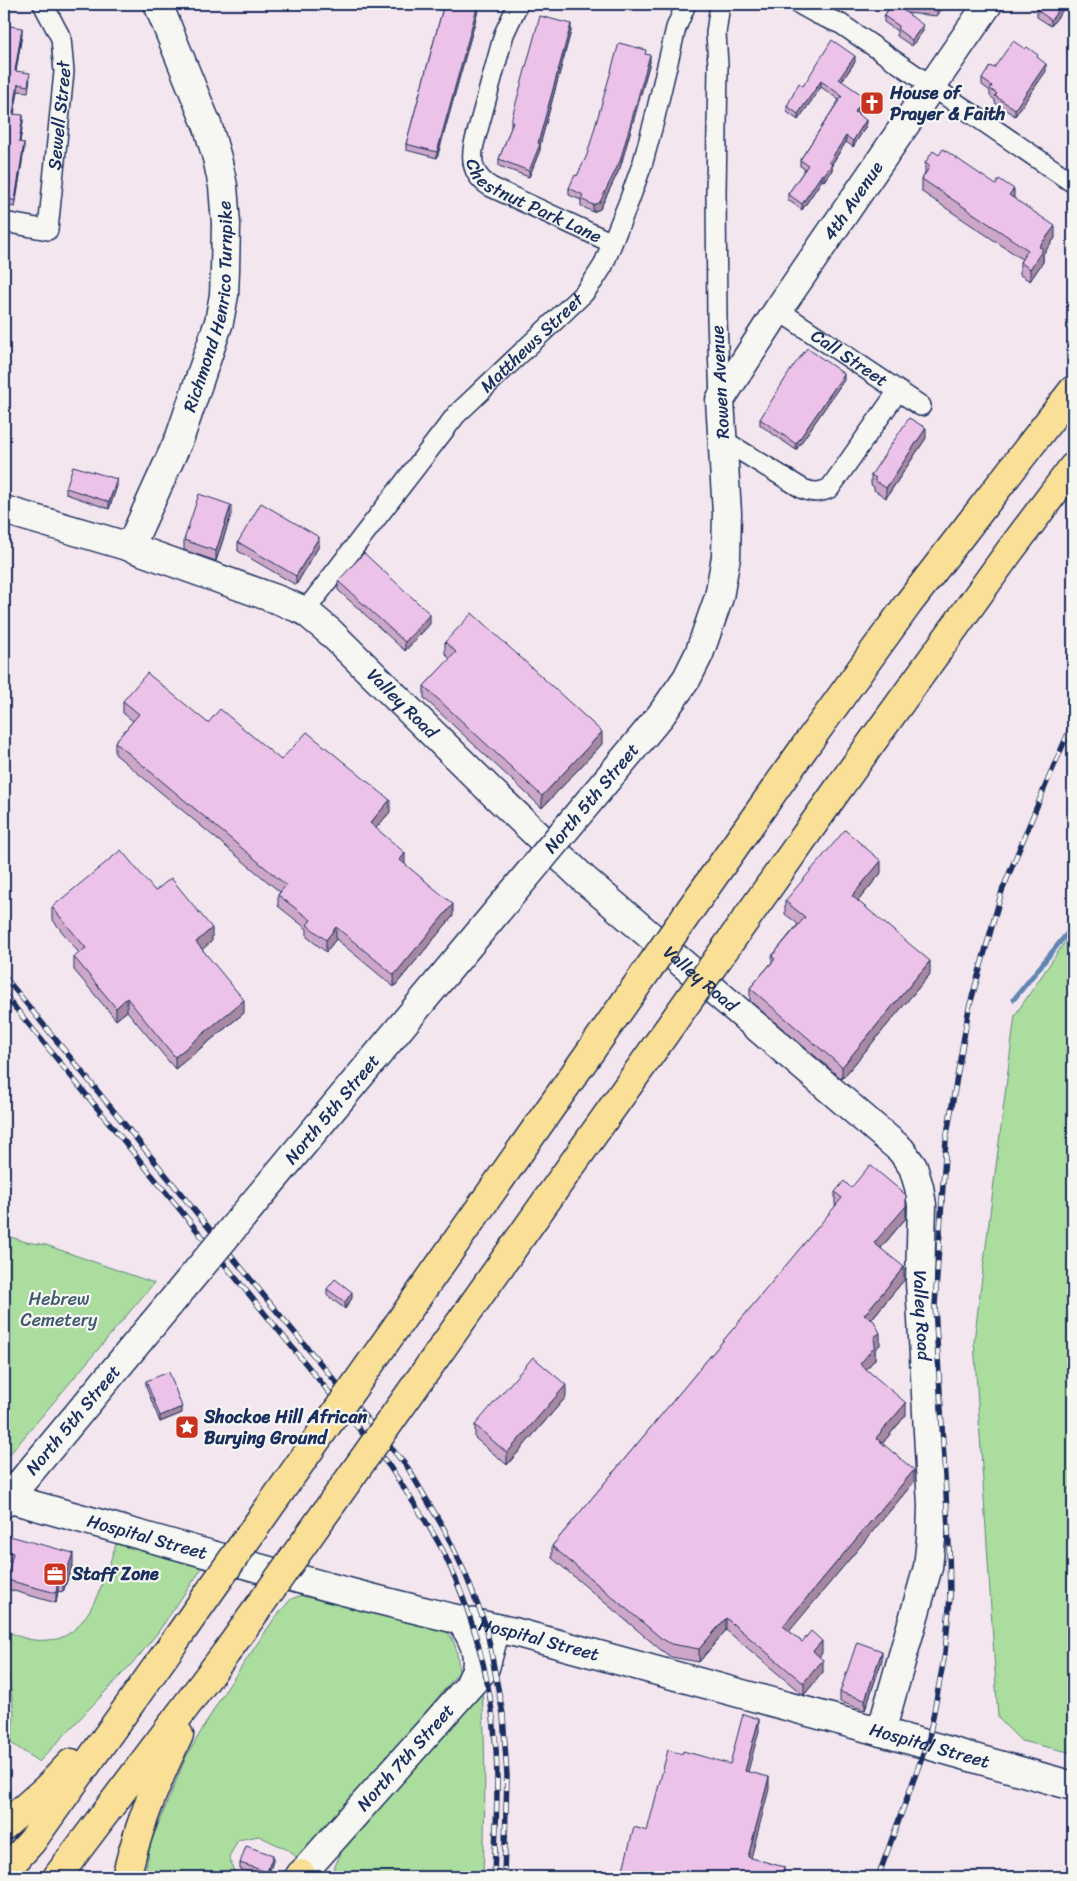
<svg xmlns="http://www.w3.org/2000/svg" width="1077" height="1881" viewBox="0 0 1077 1881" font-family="Sriracha,sans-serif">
<rect width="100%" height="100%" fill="#f3e6ef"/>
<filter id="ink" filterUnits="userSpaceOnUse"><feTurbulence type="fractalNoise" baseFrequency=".02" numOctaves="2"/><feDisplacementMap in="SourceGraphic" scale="10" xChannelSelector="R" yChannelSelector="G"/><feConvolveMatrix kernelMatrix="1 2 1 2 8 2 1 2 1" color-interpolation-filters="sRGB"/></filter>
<g filter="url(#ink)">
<path fill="#aadd9e" stroke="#62867e" d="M1073,930v823l-52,-12 -23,-23 -24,-377 41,-326z
M4,1231l4,5 18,6 20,3 108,38 -150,178z
M116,1544l89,20 -47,68 -19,24 -100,106 -28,-19 3,-30 -5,-37 -5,-13v-34c14,8 27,13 44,11 3,-1 8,0 12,-2 32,-11 46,-65 56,-94z
M305,1594l126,31c5,2 11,3 15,6 11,9 12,28 13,41l-158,190 -11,-11 -31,-15 -21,4 -9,17 7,20h-92l7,-35 35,-85 37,-63 51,-75 17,-20z
M482,1691c4,62 3,124 1,186h-153l15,-33z"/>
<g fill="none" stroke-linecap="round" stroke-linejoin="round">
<path stroke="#6086b2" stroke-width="5" d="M1014,999l59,-73"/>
<g stroke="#1b2f5e" stroke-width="22">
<g id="street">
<path id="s1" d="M518,4l-14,30 -30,110c-4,19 0,33 17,43l121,56"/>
<path d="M720,4l-4,29 2,32 -2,127 1,127 3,81"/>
<path d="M799,4l18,10 24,10 232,159"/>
<path id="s2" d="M4,222l44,8 16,-158 -3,-34 -18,-34"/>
<path id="s3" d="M778,310l143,96"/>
<path d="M723,440l80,49c10,4 17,4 27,-1l68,-97"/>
<path id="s4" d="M305,611l151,-196 128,-122 10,-13 9,-14 26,-65 14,-39 11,-41 22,-93 10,-24"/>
<path d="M453,1618c10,13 22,30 19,48 -1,7 -6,13 -7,19"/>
</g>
</g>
<g stroke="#1b2f5e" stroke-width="31">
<g id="secondary">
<path id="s5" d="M4,510l126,37 146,52 29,12 25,21 161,159 94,89 316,270 12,17 6,20 3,18 -2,77 12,224 -1,33 -3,28 -47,165"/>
<path id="s6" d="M130,547l50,-110 39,-115 5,-27 1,-25 1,-46 -3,-38 -6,-28 -9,-31 -50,-123"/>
<path id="s7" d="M661,715l26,-37 12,-24 20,-57 7,-40 1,-44 -7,-113 58,-90 210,-306"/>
<path id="s8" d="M4,1496l3,2c169,46 336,97 507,134l350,95 209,59"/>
<path id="s9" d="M4,1503l148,-178"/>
<path id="s10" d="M299,1877l186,-209 11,-40"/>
</g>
</g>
<g stroke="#1b2f5e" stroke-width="31">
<path id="highway" d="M804,748l104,-144 165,-214
M841,785l168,-233 64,-85
M4,1826l43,-38 24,-25
M4,1872l28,-31 143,-200
M57,1877l169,-224
M126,1877c12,-50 30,-96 53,-142
M300,1877l1,-3"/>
</g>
<use href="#street" stroke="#f6f6f2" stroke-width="19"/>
<use href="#secondary" stroke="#f6f6f2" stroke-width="28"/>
<use href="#highway" stroke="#fadf96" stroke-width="28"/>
<g stroke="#1b2f5e" stroke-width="5.5">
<path id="rail" d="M4,976l265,326 139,166 36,61 21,44 21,53 17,88 4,62 -3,101
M4,994l386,473c17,27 38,55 53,84 35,72 55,154 54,235 0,30 -2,61 -3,91
M878,1877l51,-139 16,-85 5,-56 -1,-52 -14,-239 11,-166 23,-132 33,-117 45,-109 26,-60"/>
</g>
<use href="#rail" stroke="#f6f6f2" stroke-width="4" stroke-dasharray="11" stroke-linecap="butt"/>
<g stroke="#1b2f5e" stroke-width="31" stroke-linecap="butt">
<g id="secondary-bridge">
<path id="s11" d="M152,1325l509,-610"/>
</g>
</g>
<g stroke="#1b2f5e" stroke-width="31" stroke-linecap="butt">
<path id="highway-bridge" d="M175,1641l629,-893
M226,1653l615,-868"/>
</g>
<use href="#secondary-bridge" stroke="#f6f6f2" stroke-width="28"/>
<use href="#highway-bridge" stroke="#fadf96" stroke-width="28"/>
</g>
<path fill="#cca7c8" stroke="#1b2f5e" d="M444,4h36l-43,154 -31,-8v-6z
M892,4h54l-9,12 -31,-3 17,18 -11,15 -15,-10v-5l-13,-9v-6z
M1065,4v3l-14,19 -14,-9v-7z
M4,25l18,9 -6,37 14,8 -2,13 -10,-1 -4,23 9,7 -3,21 4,7 -9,58 -7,-1v4h-4z
M571,31l-31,114v5l-11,27 -30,-11v-7l12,-31v-7z
M646,55l4,7 -30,106 -20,41 -7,3 -12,-6v-6l-12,-5v-7l8,-12z
M1038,59l8,12 -31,45 -20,-13v-3l-5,-4v-5l-8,-6v-6l12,-11z
M855,62l-13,19 23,22 -7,11 8,12 -13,21 -7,-5 -14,22v6l-8,11 -2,-1 -20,30 -14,-10v-6l17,-25 -5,-3v-6l39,-60 -18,-13 -23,33 -11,-8v-6l16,-20z
M939,155l75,43 41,40 -12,16v8l-13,19 -10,-6v-13l2,-3 -100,-67v-13l3,-5v-11z
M844,380l-48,70 -36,-25v-6z
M926,438l-40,60 -12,-8v-3l-3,-2v-10z
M117,486l-8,23 -43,-15v-6z
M231,515l-15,46 -32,-11v-10z
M238,542l81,4 -23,39 -58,-34z
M338,581l92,43 -25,27 -67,-61z
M445,642l157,102 -60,64 -118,-110v-12l26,-27 -5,-5z
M123,701l85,22 73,37 109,52 -14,16 29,37 48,51 -59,71 -58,-48 -10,13 -19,-15v-8l-29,-23v-11l2,-3 -165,-138v-12l18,-21 -10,-8z
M881,873l-23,28 72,73 -88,105 -92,-78v-13l22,-26v-6l26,-32 -13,-10v-13z
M155,891l57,50 -10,8 42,64 -69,56 -48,-58 -11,9 -42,-50v-13l5,-4 -27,-34v-12z
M851,1188l55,20v10l-25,30 23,32 -33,40 9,25 -5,4v10l-9,10 40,46 -24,29 32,38 -125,149 13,11 20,11 -3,4 4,15 -19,23 -2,-1 -76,-64 -27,32 -28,-5 -10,-7 -109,-92v-12l284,-340 -1,-2v-12z
M327,1289l25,9 -7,11 -18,-14z
M146,1381l36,32 -22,9 -14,-35z
M566,1397l-59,68 -32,-27v-13z
M4,1545l69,18 -10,29 -5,-1 -2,12 -49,-14v-9l4,-18 -7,-2z
M882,1660l-17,50 -25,-8v-10z
M273,1861l-5,16h-5l-23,-8v-6z"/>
<path fill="#a688a2" stroke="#1b2f5e" d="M478,4h2l-43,154v-6z
M941,4h5l-9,12v-7z
M1063,4h2v3l-14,19v-6z
M571,24v7l-31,114v5l-11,27v-6l9,-28z
M923,25v6l-11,15v-6z
M22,28v6l-7,43v-6z
M650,55v7l-30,106 -20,41 -7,3v-7z
M855,56v6l-16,23v-6z
M1046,64v7l-31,45v-7z
M821,81v6l-23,33v-6z
M18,84v7l-5,29v-6z
M865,97v6l-10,15v-6z
M23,115v6l-4,27v-6z
M866,120v6l-13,21v-6z
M846,136v6l-17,26v-6z
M24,143v6l-9,58v-7z
M832,164v6l-8,11v-6z
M822,174v6l-20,30v-6z
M1014,189v13l-5,-7z
M1055,226v12l-12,16v8l-13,19v-12l9,-22z
M844,374v6l-48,70v-6z
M926,428v10l-40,60v-10z
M117,479v7l-8,23v-7z
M231,505v10l-15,46v-10z
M319,537v9l-23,39v-9z
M430,614v10l-25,27v-9z
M602,732v12l-60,64v-12z
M390,800v12l-20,23v-12z
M405,853v12l-5,-5z
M881,861v12l-29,35v-12z
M453,904v12l-59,71v-12z
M336,927v12l-10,13v-12z
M212,928v13l-16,14v-13z
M930,961v13l-88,105v-12z
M127,998v13l-11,9v-12z
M244,1000v13l-69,56v-12z
M906,1195v23l-32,38v-13z
M904,1267v13l-40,48v-13z
M352,1292v6l-7,11v-7z
M880,1333v12l-5,4v10l-15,18v-13l14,-27z
M566,1385v12l-59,68v-12z
M906,1403v12l-30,36v-13z
M182,1407v6l-22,9v-6z
M914,1470v12l-131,157v-13z
M73,1553v10l-10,29v-10z
M58,1581v10l-2,12v-10z
M726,1618v12l-27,32v-13z
M822,1641v12l-9,11v-13z
M882,1651v9l-17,50v-10z
M823,1660v12l-19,23v-13z
M759,1719v12l-14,52v-12z
M769,1777v12l-21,81v-13z
M273,1855v6l-6,16v-5z
M784,1867v10h-3z"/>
<path fill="#edc2e8" stroke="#1b2f5e" d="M444,4h34l-41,148 -31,-8z
M892,4h49l-4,5 -41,-4 27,20 -11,15 -15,-11 2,-3 -15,-10z
M1041,4h22l-12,16 -14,-10z
M540,16l31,8 -33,119 2,1 -11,27 -30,-12 14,-37 -2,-1z
M4,25l18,3 -7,43 15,2 -2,13 -10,-2 -5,30 10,1 -4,27 5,1 -9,57h-7v4l-4,-1z
M832,40l23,16 -16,23 26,18 -10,15 11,8 -13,21 -7,-5 -17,26 3,2 -8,11 -2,-1 -20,30 -14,-10 20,-29 -8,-5 42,-64 -21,-15 -23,33 -11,-8 12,-23 4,3z
M1013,41l12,8 2,-2 11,8 -1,2 9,7 -31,45 -20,-13 2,-2 -7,-5 2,-3 -10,-7 8,-13 4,2z
M619,43l27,7 -1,4 5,1 -30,106 -20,41 -7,3 -12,-6 2,-4 -14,-7 6,-13 2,1 10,-21z
M943,149l53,36 3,-6 15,10 -5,6 46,31 -16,21 4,2 -13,20 -10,-7 8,-12 -106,-71 8,-13 -5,-3 8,-12 6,4z
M807,348l37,26 -48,70 -36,-25 32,-51z
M909,418l17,10 -40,60 -12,-8 2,-2 -5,-3z
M73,466l44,13 -8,23 -43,-14z
M199,494l32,11 -15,46 -32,-11z
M261,503l58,34 -23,39 -58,-34z
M364,553l66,61 -25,28 -67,-61z
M472,613l130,119 -60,64 -118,-110 32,-34 -11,-10z
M147,673l61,50 12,-14 61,51 26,-28 83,68 -20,23 35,30 -5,7 53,44 -59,71 -58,-48 -10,13 -19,-15 4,-5 -33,-25 8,-10 -171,-143 24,-28 -16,-13z
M845,830l36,31 -29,35 78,65 -88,106 -92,-79 25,-29 -3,-3 33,-39 -20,-16z
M121,850l34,41 16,-13 41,50 -16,14 48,58 -69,57 -48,-59 -11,10 -42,-51 12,-9 -34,-41z
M870,1165l36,30v11l-32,37 30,24 -40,48 10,6 6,12 -6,4 1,9 -15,18 46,39 -30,35 38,32 -131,156 19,16 9,-11 11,10 -9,10 10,9 -19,22h-2l-76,-64 -27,31 -28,-5 -10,-6 -109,-92 290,-348 -7,-6 9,-11 7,7z
M335,1279l17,13 -7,10 -18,-13z
M533,1357l33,28 -59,68 -32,-28z
M169,1372l13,35 -22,9 -14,-35z
M6,1535l67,18 -10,29 -5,-1 -2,12 -49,-13 6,-27 -9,-3v-5z
M857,1642l25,9 -17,49 -25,-8z
M743,1714l16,5 -14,52 24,6 -21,80 36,10 -3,10h-160l13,-50 13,4 21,-81 14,4 1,-3 47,13z
M246,1846l27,9 -6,17 -27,-9z"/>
</g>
<defs>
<g id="church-square" transform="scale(1.25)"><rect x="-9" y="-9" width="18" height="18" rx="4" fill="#c8321e" stroke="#f6f6f2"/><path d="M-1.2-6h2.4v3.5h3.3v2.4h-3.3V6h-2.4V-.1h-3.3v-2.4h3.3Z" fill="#fff"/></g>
<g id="sight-square" transform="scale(1.25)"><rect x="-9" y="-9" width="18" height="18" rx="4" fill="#c8321e" stroke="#f6f6f2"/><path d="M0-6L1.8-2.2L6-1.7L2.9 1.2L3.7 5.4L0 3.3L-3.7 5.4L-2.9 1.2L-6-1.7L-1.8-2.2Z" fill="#fff"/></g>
<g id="office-square" transform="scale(1.25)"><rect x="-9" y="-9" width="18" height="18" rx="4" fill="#c8321e" stroke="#f6f6f2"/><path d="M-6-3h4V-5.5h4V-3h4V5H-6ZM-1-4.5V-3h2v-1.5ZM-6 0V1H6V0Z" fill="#fff"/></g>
</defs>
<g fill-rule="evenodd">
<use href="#church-square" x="872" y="103"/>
<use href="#sight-square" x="187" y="1427"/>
<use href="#office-square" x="55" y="1574"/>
</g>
<g text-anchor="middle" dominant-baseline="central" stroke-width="4.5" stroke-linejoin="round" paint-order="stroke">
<g font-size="18" font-weight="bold" fill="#1b2f5e" stroke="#f6f6f2" text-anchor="start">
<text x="890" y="93">House of<tspan x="890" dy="21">Prayer &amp; Faith</tspan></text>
<text x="204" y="1417">Shockoe Hill African<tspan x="204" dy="21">Burying Ground</tspan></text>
<text x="72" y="1574">Staff Zone</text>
</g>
<g font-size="18" fill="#1b2f5e" stroke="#f6f6f2">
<text stroke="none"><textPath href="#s2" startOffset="160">Sewell Street</textPath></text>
<text stroke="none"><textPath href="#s1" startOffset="240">Chestnut Park Lane</textPath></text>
<text stroke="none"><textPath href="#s7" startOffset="570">4th Avenue</textPath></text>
<text stroke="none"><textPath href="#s6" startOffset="256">Richmond Henrico Turnpike</textPath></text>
<text stroke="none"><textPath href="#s4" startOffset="352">Matthews Street</textPath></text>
<text stroke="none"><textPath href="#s3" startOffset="86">Call Street</textPath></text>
<text transform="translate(720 382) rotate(-93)">Rowen Avenue</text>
<text stroke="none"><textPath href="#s5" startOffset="452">Valley Road</textPath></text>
<text stroke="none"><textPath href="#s11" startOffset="686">North 5th Street</textPath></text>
<text stroke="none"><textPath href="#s5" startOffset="858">Valley Road</textPath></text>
<text stroke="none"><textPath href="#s11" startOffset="281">North 5th Street</textPath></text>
<text stroke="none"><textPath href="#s5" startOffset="1292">Valley Road</textPath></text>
<text stroke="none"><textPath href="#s9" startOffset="108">North 5th Street</textPath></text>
<text stroke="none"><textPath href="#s8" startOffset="149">Hospital Street</textPath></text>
<text stroke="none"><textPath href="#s8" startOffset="554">Hospital Street</textPath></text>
<text stroke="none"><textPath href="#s8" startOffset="959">Hospital Street</textPath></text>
<text stroke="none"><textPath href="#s10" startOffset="160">North 7th Street</textPath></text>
</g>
<g font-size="18" fill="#3f5a6e" stroke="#f6f6f2">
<text x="59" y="1299">Hebrew<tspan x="59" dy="21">Cemetery</tspan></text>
</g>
</g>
<rect width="1077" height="1881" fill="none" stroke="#f6f6f2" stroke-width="20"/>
<rect x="10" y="10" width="1057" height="1861" fill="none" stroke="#1b2f5e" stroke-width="2" filter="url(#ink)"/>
</svg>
